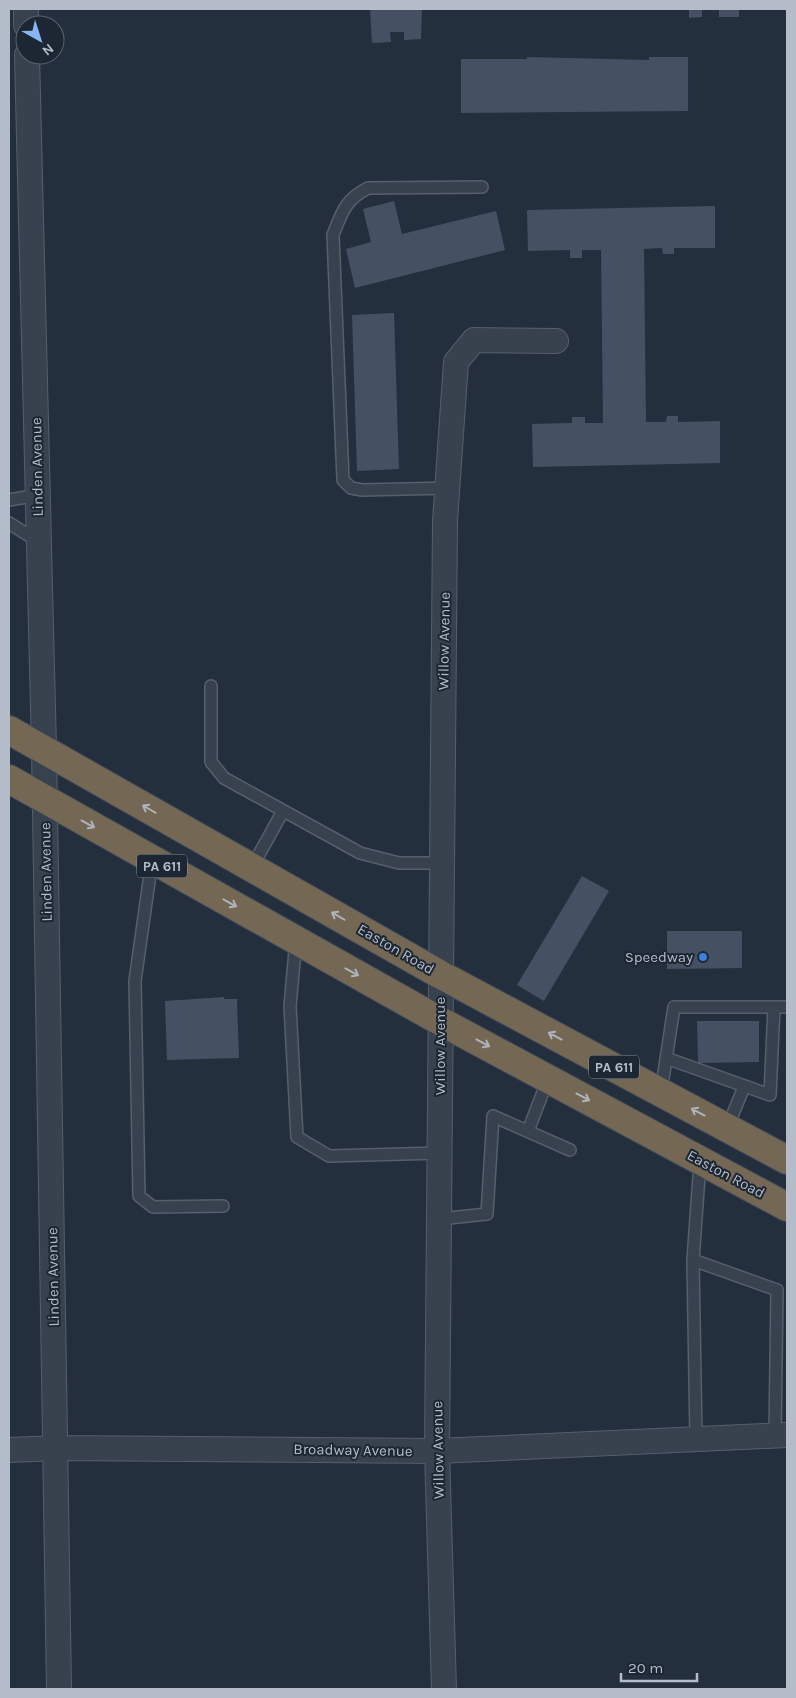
<svg xmlns="http://www.w3.org/2000/svg" width="796" height="1698" viewBox="0 0 796 1698" font-family="Karla,sans-serif">
<rect width="100%" height="100%" fill="#242f3e"/>
<path fill="#455162" d="M370,9h52l-1,30 -17,1v-8h-14l1,10 -19,1z
M689,9h13v8l-13,1z
M719,9h20v8h-20z
M527,57l122,3v-3h39v54l-227,2v-54h66z
M394,201l8,33 94,-23 9,39 -150,38 -9,-39 25,-7 -8,-33z
M715,206v42h-41v6h-11l-1,-6 -18,1 2,173h20l1,-6h11v6l42,-1v42l-187,4 -1,-43 40,-1v-6h13v6h18l-2,-173h-19v8h-12v-8l-42,1 -1,-41z
M394,313l5,156 -42,2 -5,-156z
M582,876l27,15 -65,110 -27,-16z
M667,931h75v37l-75,1z
M224,997v2h13l2,59 -72,2 -2,-59z
M697,1021h62v41l-61,1z"/>
<g fill="none" stroke-linecap="round" stroke-linejoin="round">
<g stroke="#565f6c" stroke-width="14">
<path id="lane" d="M448,488l-86,2 -11,-2 -8,-8 -10,-245c9,-23 12,-35 35,-47l114,-1
M9,500l29,-5
M9,523l30,19
M211,686v76l13,16 136,75 39,10h43
M152,860l-17,121 4,215 14,11 70,-1
M252,867l31,-56
M296,940l-6,66 7,131 32,19 111,-3
M666,1058l104,37 4,-88
M661,1092l13,-85h113
M727,1128l17,-41
M528,1131l20,-52
M439,1219l48,-5 6,-98 77,34
M693,1260l84,30 -2,145
M696,1439l-3,-179 7,-98"/>
</g>
<g stroke="#565f6c" stroke-width="26">
<path id="street" d="M26,9v16
M27,55l17,694 15,940
M9,1450l47,-2 381,3 350,-16
M444,1689l-7,-238 8,-930 11,-159 18,-22 82,1"/>
</g>
<g stroke="#434c59" stroke-width="30">
<path id="highway" d="M9,730l432,245 346,185
M9,779l431,242 347,186"/>
</g>
<use href="#lane" stroke="#38414e" stroke-width="11"/>
<use href="#street" stroke="#38414e" stroke-width="24"/>
<use href="#highway" stroke="#746855" stroke-width="28"/>
</g>
<defs><path id="oneway-shaft" d="M-6 0H5M1.5-3L5.5 0L1.5 3" fill="none" stroke-width="1.6" stroke-linecap="round" stroke-linejoin="round" transform="scale(1.25)"/></defs>
<g stroke="#aeb4bd">
<use href="#oneway-shaft" transform="translate(149 809) rotate(-150)"/>
<use href="#oneway-shaft" transform="translate(88 824) rotate(29)"/>
<use href="#oneway-shaft" transform="translate(230 903) rotate(29)"/>
<use href="#oneway-shaft" transform="translate(338 916) rotate(-150)"/>
<use href="#oneway-shaft" transform="translate(352 972) rotate(29)"/>
<use href="#oneway-shaft" transform="translate(555 1036) rotate(-152)"/>
<use href="#oneway-shaft" transform="translate(483 1043) rotate(28)"/>
<use href="#oneway-shaft" transform="translate(583 1097) rotate(28)"/>
<use href="#oneway-shaft" transform="translate(698 1112) rotate(-152)"/>
</g>
<circle fill="#3f7fe0" stroke="#1d2633" stroke-width="2" cx="703" cy="957" r="5"/>
<g text-anchor="middle" dominant-baseline="central" stroke-width="4" stroke-linejoin="round" paint-order="stroke">
<g fill="#1d2633" stroke="#878f9c" stroke-width="1">
<rect x="137" y="854.5" width="50" height="23" rx="4"/>
<rect x="589" y="1055.5" width="50" height="23" rx="4"/>
</g>
<g font-size="14" font-weight="bold" fill="#b4bcc9">
<text x="162" y="866">PA 611</text>
<text x="614" y="1067">PA 611</text>
</g>
<g font-size="15" fill="#b4bcc9" stroke="#1d2633">
<text transform="translate(37 467) rotate(-91)">Linden Avenue</text>
<text transform="translate(444 641) rotate(-89)">Willow Avenue</text>
<text transform="translate(46 872) rotate(-91)">Linden Avenue</text>
<text transform="translate(396 949) rotate(30)">Easton Road</text>
<text transform="translate(440 1046) rotate(-90)">Willow Avenue</text>
<text transform="translate(726 1174) rotate(28)">Easton Road</text>
<text transform="translate(53 1277) rotate(-91)">Linden Avenue</text>
<text transform="translate(353 1450) rotate(1)">Broadway Avenue</text>
<text transform="translate(438 1450) rotate(-91)">Willow Avenue</text>
</g>
<g font-size="15" fill="#b4bcc9" stroke="#1d2633" text-anchor="end">
<text x="693" y="957">Speedway</text>
</g>
</g>
<rect width="796" height="1698" fill="none" stroke="#b4bcc9" stroke-width="20"/>
<g transform="translate(40 40) rotate(141)"><circle r="24" fill="#1d2633" stroke="#59626f"/>
<path d="M0-4L9 19L0 12L-9 19Z" fill="#8ab4f8"/>
<text y="-8" font-size="14" font-weight="bold" text-anchor="middle" fill="#b4bcc9">N</text>
</g>
<path d="M621 1673v8h76v-8" fill="none" stroke="#b4bcc9" stroke-width="2.5"/>
<text x="628" y="1673" font-size="15" fill="#b4bcc9" stroke="#1d2633" stroke-width="4" paint-order="stroke">20 m</text>
</svg>
